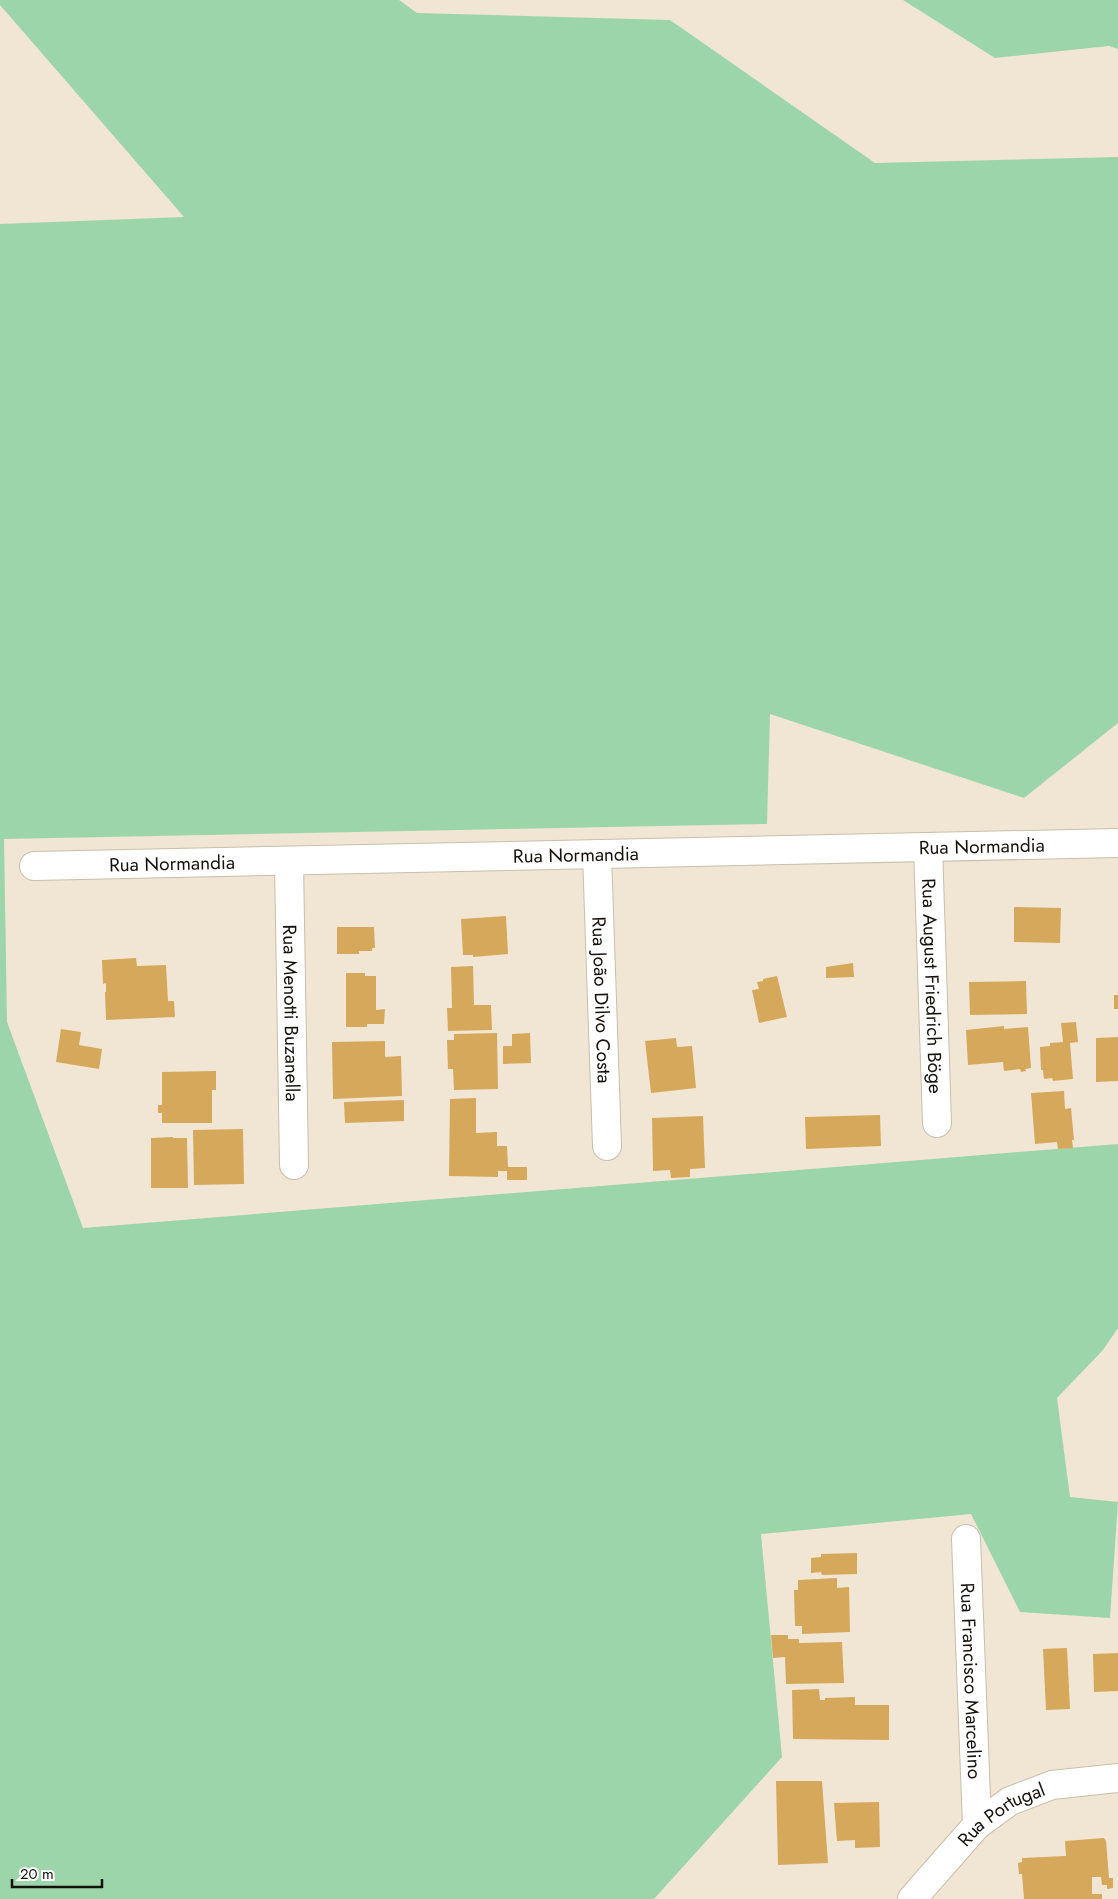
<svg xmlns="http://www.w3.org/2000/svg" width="1118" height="1899" viewBox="0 0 1118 1899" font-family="Jost,sans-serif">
<rect width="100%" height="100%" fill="#f1e6d3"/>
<path fill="#9dd5aa" d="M0,0h399l18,13 253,7 205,143 243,-6v566l-94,75 -254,-84 -3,110 -763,15 3,183 76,206 1035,-84v184l-15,22 -46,48 13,99 48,5 -8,116 -90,-6 -49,-98 -210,20 21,223 -128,142h-654v-1675l184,-7 -184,-212z
M903,0h215v49l-9,-3 -114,12z"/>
<path fill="#d6a85b" d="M1014,907l47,1 -1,35 -46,-1z
M506,916l2,38 -35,3v-2h-10l-2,-36z
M337,927h37l1,21h-3v3h-13v3h-22z
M136,958l1,8 29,-1 2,36h6l1,16 -69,3 -1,-28h1v-9l-3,1 -1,-24z
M853,963l1,14 -28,1v-11z
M473,966l1,39h17l1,25 -44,1 -1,-23h5l-1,-41z
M346,973h19v3h11v34l9,-1 -1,15h-17v3h-21z
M777,976l10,41 -28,6 -7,-33 7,-1 -2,-7 6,-1v-2z
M1026,981l1,33 -57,1 -1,-33z
M1114,995h4v14h-4z
M1076,1022l2,20 -8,1 3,36 -20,2 -1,-3 -8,1 -1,-9h-2l-1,-23 10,-1v-3l13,-1 -2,-19z
M1004,1026v3l24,-2 3,41 -6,1 1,2 -5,1 -1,-3 -16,2 -1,-9 -35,3 -2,-35z
M61,1029l20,3 -2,13 23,4 -3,20 -43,-7z
M497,1033l1,56 -44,1 -1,-21h-5l-1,-29h7v-6z
M530,1033l1,30 -28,1v-18h9v-12z
M1118,1037v44l-22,1v-44z
M676,1038l1,9 15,-1 4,42 -45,5 -6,-52z
M385,1041v16l16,-1 1,40 -69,3 -1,-57z
M216,1071v19h-4v33h-50v-10h-4v-8h4v-33z
M1064,1091l1,18 6,-1 3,32h-2l1,8 -15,1 -1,-7 -22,2 -4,-51z
M476,1098v35l21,-1v14h10l1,21h19v13h-20v-9h-9v6l-49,-1 1,-77z
M404,1100v21l-59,2 -1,-21z
M880,1115l1,31 -75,3 -1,-32z
M703,1116l2,52 -15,1v8l-19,1 -1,-8 -17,1 -1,-53z
M243,1129l1,55 -50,1 -1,-55z
M173,1137v1h14l1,50h-37v-50z
M857,1553v21l-35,1 -1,-3 -10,1v-15l10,-1v-3z
M837,1578v10l12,-1 1,45 -48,2v-8h-7l-1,-36h4v-10z
M771,1635h17v4h11v4l43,-1 2,41 -58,1 -1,-27 -12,1z
M1067,1648l3,61 -24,1 -3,-61z
M1118,1653v38l-24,1 -1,-38z
M819,1689l1,11h5v-2l30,-1v8h34v35l-96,-1 -1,-49z
M776,1781h46l6,82 -50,2z
M879,1802l1,45 -25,1v-8l-18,1 -3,-38z
M1104,1838l2,3 3,37h4v10l-6,1v-4h-5l-1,-8h-9v17h10v5h-78l-2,-25h-3l-1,-11 4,-1v-4l44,-2 -1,-15z"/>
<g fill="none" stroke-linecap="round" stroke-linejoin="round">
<g stroke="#c9beac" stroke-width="30">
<g id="minor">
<path id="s1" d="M928,847l9,276"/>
<path id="s2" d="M597,854l10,292"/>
<path id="s3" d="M289,861l5,304"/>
<path id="s4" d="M34,866l1084,-23"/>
<path id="s5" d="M966,1539l11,286"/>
<path id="s6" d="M912,1899l65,-74 33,-24 42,-16 66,-7"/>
</g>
</g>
<use href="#minor" stroke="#fff" stroke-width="28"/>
</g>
<g text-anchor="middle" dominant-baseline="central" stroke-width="5" stroke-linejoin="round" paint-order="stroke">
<g font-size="19" fill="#15110b" stroke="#fff">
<text stroke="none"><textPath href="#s4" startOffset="948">Rua Normandia</textPath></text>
<text stroke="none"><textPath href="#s4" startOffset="542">Rua Normandia</textPath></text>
<text stroke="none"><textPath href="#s4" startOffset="138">Rua Normandia</textPath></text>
<text stroke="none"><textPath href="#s1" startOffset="139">Rua August Friedrich Böge</textPath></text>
<text stroke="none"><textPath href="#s2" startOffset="146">Rua João Dilvo Costa</textPath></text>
<text stroke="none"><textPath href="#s3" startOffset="152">Rua Menotti Buzanella</textPath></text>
<text stroke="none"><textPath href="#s5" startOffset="142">Rua Francisco Marcelino</textPath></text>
<text stroke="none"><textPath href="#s6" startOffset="125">Rua Portugal</textPath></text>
</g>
</g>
<path d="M12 1879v8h90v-8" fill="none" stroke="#15110b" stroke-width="2.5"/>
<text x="20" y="1879" font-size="15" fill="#15110b" stroke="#ffffff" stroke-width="4" paint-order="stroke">20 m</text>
</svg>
